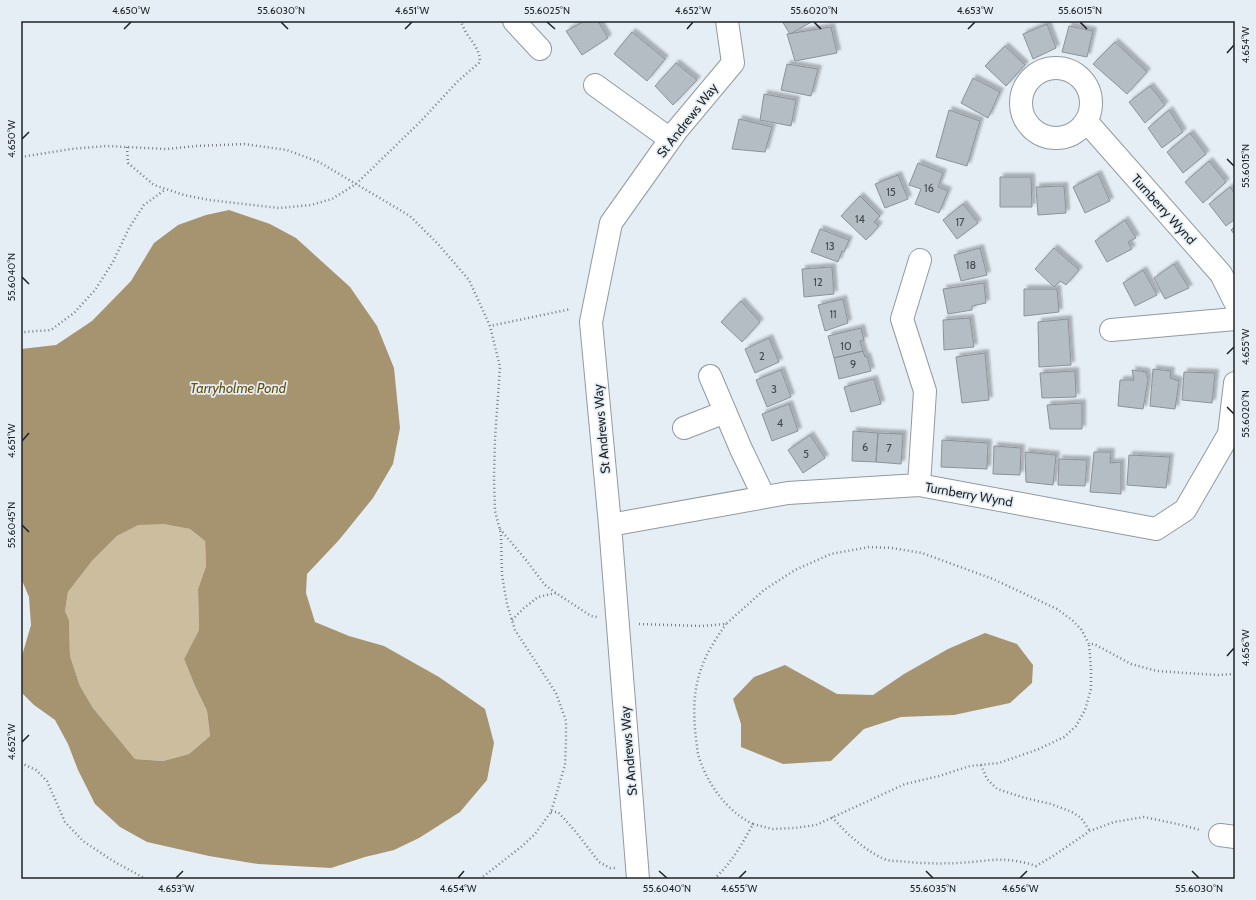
<svg xmlns="http://www.w3.org/2000/svg" width="1256" height="900" viewBox="0 0 1256 900" font-family="Cabin,sans-serif">
<defs>
<filter id="shadow"><feDropShadow dx="3.5" dy="-3.5" stdDeviation="1" flood-color="#0004"/></filter>
</defs>
<rect width="100%" height="100%" fill="#e5eef5"/>
<path fill="#ccbd9e" d="M138,524h25l27,5 15,12 1,25 -8,23 1,41 -15,29 11,27 12,25 3,25 -21,18 -26,7 -28,-2 -42,-51 -13,-22 -10,-30 -1,-36 -4,-9 3,-19 24,-31 25,-25z"/>
<path fill="#a69471" fill-rule="evenodd" d="M229,210l41,14 26,14 54,49 27,39 17,42 6,60 -7,36 -20,34 -34,42 -32,34 -1,19 9,29 34,14 35,10 55,31 46,32 9,34 -7,37 -27,32 -41,26 -25,12 -29,7 -34,11 -73,-4 -49,-8 -62,-14 -27,-15 -25,-23 -17,-34 -10,-26 -13,-24 -21,-15 -13,-13v-33l10,-34 -2,-28 -8,-19v-229l35,-4 36,-24 39,-40 23,-38 24,-18 28,-10zM138,525l25,-1 27,5 15,12 1,25 -8,23 1,41 -15,29 11,27 12,25 3,25 -21,18 -26,7 -28,-2 -42,-51 -13,-22 -10,-30 -1,-36 -4,-9 3,-19 24,-31 25,-25z
M985,633l32,11 16,21 -1,18 -22,20 -56,12 -53,2 -37,12 -33,32 -48,3 -42,-17v-23l-8,-25 21,-22 31,-12 52,29 36,1 31,-21 44,-25z"/>
<path fill="#b4bdc4" stroke="#8b939a" filter="url(#shadow)" d="M585,21h13l10,17 -26,17 -16,-24z
M782,21h31l-23,13z
M1047,24l9,24 -23,11 -10,-25z
M1069,26l24,5 -6,26 -25,-5z
M831,27l6,26 -42,8 -8,-27z
M632,32l33,27 -18,22 -33,-27z
M1115,42l32,30 -20,22 -34,-30z
M1005,46l20,19 -19,21 -21,-20z
M676,63l21,17 -24,25 -18,-19z
M787,64l31,5 -7,27 -30,-6z
M973,78l27,14 -12,26 -27,-15z
M1150,86l15,19 -20,18 -16,-21z
M764,94l32,6 -5,26 -31,-6z
M949,110l31,11 -13,45 -31,-9z
M1169,110l14,22 -21,16 -14,-20z
M739,119l33,8 -7,25 -33,-3z
M1190,133l16,21 -23,19 -16,-21z
M1209,161l17,21 -23,21 -18,-21z
M918,163l25,10 -5,14 10,4 -9,22 -24,-9 6,-15 -12,-4z
M1098,174l12,27 -25,12 -12,-26z
M898,175l10,24 -23,9 -10,-24z
M1000,177h31l1,30h-32z
M1064,186l2,27 -28,2 -2,-28z
M1230,187l5,7v25l-9,7 -17,-22z
M860,196l20,20 -6,6 5,4 -13,14 -25,-24z
M963,204l15,19 -21,16 -14,-19z
M1125,220l11,18 -8,4 4,7 -25,13 -12,-21z
M1235,226v9l-4,-5z
M820,229l29,11 -5,12 -2,-1 -4,11 -27,-10z
M980,248l7,27 -26,6 -7,-26z
M1054,248l25,22 -13,15 -6,-4 -6,6 -19,-18z
M1174,264l15,24 -24,11 -11,-21z
M832,267l2,27 -30,3 -2,-28z
M1143,270l14,25 -22,11 -12,-23z
M984,283l2,20 -14,3v4l-24,4 -5,-25z
M1024,289h33l2,23 -35,4z
M843,299l5,24 -23,8 -7,-26z
M741,301l19,21 -18,20 -21,-20z
M970,318l4,29 -30,3 -1,-30z
M1068,319l3,46 -32,2 -1,-45z
M861,328l3,12 -4,1 3,10 -29,7 -6,-22z
M769,338l10,24 -24,11 -10,-24z
M863,351l2,6 2,-1 4,15 -32,8 -5,-21z
M985,353l4,47 -27,3 -6,-46z
M1153,369l18,2 -1,7 9,3 -4,28 -25,-3z
M781,370l10,27 -24,10 -11,-27z
M1132,370l14,2 2,8 -5,29 -25,-3 2,-26h14z
M1075,371l1,26 -34,1 -2,-25z
M1184,372l31,1 -3,30 -30,-3z
M874,379l7,25 -30,8 -7,-25z
M1082,403v26h-32l-3,-24z
M789,404l9,27 -26,10 -10,-27z
M853,431l25,2 -2,29 -24,-1z
M878,433l25,1 -2,30 -25,-2z
M810,435l15,23 -22,15 -15,-23z
M942,440l46,3 -1,26 -46,-2z
M994,446l27,2 -1,27 -27,-1z
M1025,452l31,3 -3,30 -27,-3z
M1094,452h17l-1,11 11,-1v32l-31,-2z
M1129,455l41,2 -4,31 -39,-3z
M1059,459l28,1 -2,26 -27,-1z"/>
<g fill="none" stroke-linecap="round" stroke-linejoin="round">
<g stroke="#929aa1" stroke-width="24">
<path id="minor" d="M514,21l26,28
M1021 103a35 35 0 1 1 70 0a35 35 0 1 1-70 0Z
M595,85l75,54
M1086,121l135,153 14,28
M1111,330l124,-11
M710,376l31,73 23,48
M684,428l41,-16
M919,485l6,-94 -23,-72 18,-59
M610,525l178,-32 131,-8 237,44 29,-19 44,-76 6,-51
M1220,835l15,2
M638,879l-28,-354 -19,-203 20,-99 66,-93 56,-67 -6,-42"/>
</g>
<path stroke="#797e83" stroke-width="2.5" stroke-dasharray="1 3" stroke-linecap="butt" d="M127,147l1,16 26,22 30,10 25,5 70,8 32,-3 21,-6 24,-15 64,-62 38,-41 22,-19c0,-17 -15,-25 -19,-41
M21,157l50,-8 35,-3 60,3 31,-3 47,-2 43,6 32,12 91,54 28,28 31,36 21,46 81,-17
M21,330l3,2 27,-2 23,-17 21,-23 18,-28 16,-34 15,-23 22,-16
M500,529l26,31 19,25 11,8 35,23 6,1
M512,620l12,-12 14,-11 18,-4
M639,624l63,2 24,-2 38,-34 31,-20 36,-16 38,-7 23,1 30,5 71,26 64,30 15,11 9,9 8,15h5l37,20 26,7 61,4 17,-1
M21,763l15,7 11,11 18,41 18,19 30,20 33,18
M981,765l6,14 10,10 28,9 26,6 21,8 9,6 9,13
M551,812h7l18,20 23,30 11,6h5
M832,817c15,17 31,32 52,42 5,2 10,2 15,2 24,3 50,3 73,1 25,-3 40,-4 64,4l17,-10 37,-25 24,-9 30,-5 38,8 18,5
M753,824l19,5 23,-1 21,-3 89,-41 34,-8 31,-10 29,-3 40,-14 25,-12 12,-11 9,-16 6,-21v-20l-2,-25
M480,879l41,-32 14,-13 16,-22 14,-47 1,-23v-21l-10,-28 -41,-63 -8,-26 -5,-29 -1,-41 -6,-23 -1,-33 1,-39 5,-72 -10,-41
M714,879c17,-15 28,-35 39,-55 -27,-13 -47,-42 -55,-70 -1,-5 -1,-10 -2,-15 -3,-26 -3,-51 7,-75 5,-14 15,-28 23,-40"/>
<use href="#minor" stroke="#fff" stroke-width="22"/>
</g>
<path fill="none" stroke="#1f2224" stroke-width="1.5" d="M281,22l7,7M547,22l8,7M814,22l7,7M1080,22l7,7M124,29l7,-7M405,29l7,-7M687,29l6,-7M968,29l7,-7M1227,53l7,-8M22,139l7,-7M1227,159l7,7M22,277l7,7M1227,354l7,-7M1227,407l7,7M22,441l7,-8M22,525l7,7M1227,656l7,-8M22,742l7,-7M659,871l8,7M926,871l7,7M1192,871l7,7M176,878l7,-7M458,878l6,-7M739,878l7,-7M1020,878l7,-7"/>
<g text-anchor="middle" dominant-baseline="central" stroke-width="3.5" stroke-linejoin="round" paint-order="stroke">
<g font-size="11" fill="#44494c">
<text x="929" y="188">16</text>
<text x="891" y="192">15</text>
<text x="860" y="219">14</text>
<text x="960" y="222">17</text>
<text x="830" y="246">13</text>
<text x="971" y="265">18</text>
<text x="818" y="282">12</text>
<text x="833" y="314">11</text>
<text x="846" y="346">10</text>
<text x="762" y="356">2</text>
<text x="853" y="364">9</text>
<text x="774" y="389">3</text>
<text x="780" y="423">4</text>
<text x="865" y="447">6</text>
<text x="889" y="448">7</text>
<text x="806" y="454">5</text>
</g>
<g font-size="13" fill="#1f2224" stroke="#e5eef5">
<text transform="translate(687 120) rotate(-52)">St Andrews Way</text>
<text transform="translate(1164 209) rotate(48)">Turnberry Wynd</text>
<text transform="translate(601 429) rotate(-95)">St Andrews Way</text>
<text transform="translate(969 494) rotate(10)">Turnberry Wynd</text>
<text transform="translate(628 751) rotate(-95)">St Andrews Way</text>
</g>
<g font-size="14" font-style="italic" fill="#664d0d" stroke="#e5eef5">
<text x="238" y="388">Tarryholme Pond</text>
</g>
</g>
<rect width="1256" height="900" fill="none" stroke="#e5eef5" stroke-width="44"/>
<rect x="22" y="22" width="1212" height="856" fill="none" stroke="#1f2224" stroke-width="1.5"/>
<g font-size="10" text-anchor="middle" fill="#1f2224">
<text x="131" y="14">4.650°W</text>
<text x="281" y="14">55.6030°N</text>
<text x="412" y="14">4.651°W</text>
<text x="547" y="14">55.6025°N</text>
<text x="693" y="14">4.652°W</text>
<text x="814" y="14">55.6020°N</text>
<text x="975" y="14">4.653°W</text>
<text x="1080" y="14">55.6015°N</text>
<text transform="translate(1245 45) rotate(-90)" y="4">4.654°W</text>
<text transform="translate(11 139) rotate(-90)" y="4">4.650°W</text>
<text transform="translate(1245 166) rotate(-90)" y="4">55.6015°N</text>
<text transform="translate(11 277) rotate(-90)" y="4">55.6040°N</text>
<text transform="translate(1245 347) rotate(-90)" y="4">4.655°W</text>
<text transform="translate(1245 414) rotate(-90)" y="4">55.6020°N</text>
<text transform="translate(11 441) rotate(-90)" y="4">4.651°W</text>
<text transform="translate(11 525) rotate(-90)" y="4">55.6045°N</text>
<text transform="translate(1245 648) rotate(-90)" y="4">4.656°W</text>
<text transform="translate(11 742) rotate(-90)" y="4">4.652°W</text>
<text x="176" y="892">4.653°W</text>
<text x="458" y="892">4.654°W</text>
<text x="667" y="892">55.6040°N</text>
<text x="739" y="892">4.655°W</text>
<text x="933" y="892">55.6035°N</text>
<text x="1020" y="892">4.656°W</text>
<text x="1199" y="892">55.6030°N</text>
</g>
</svg>
